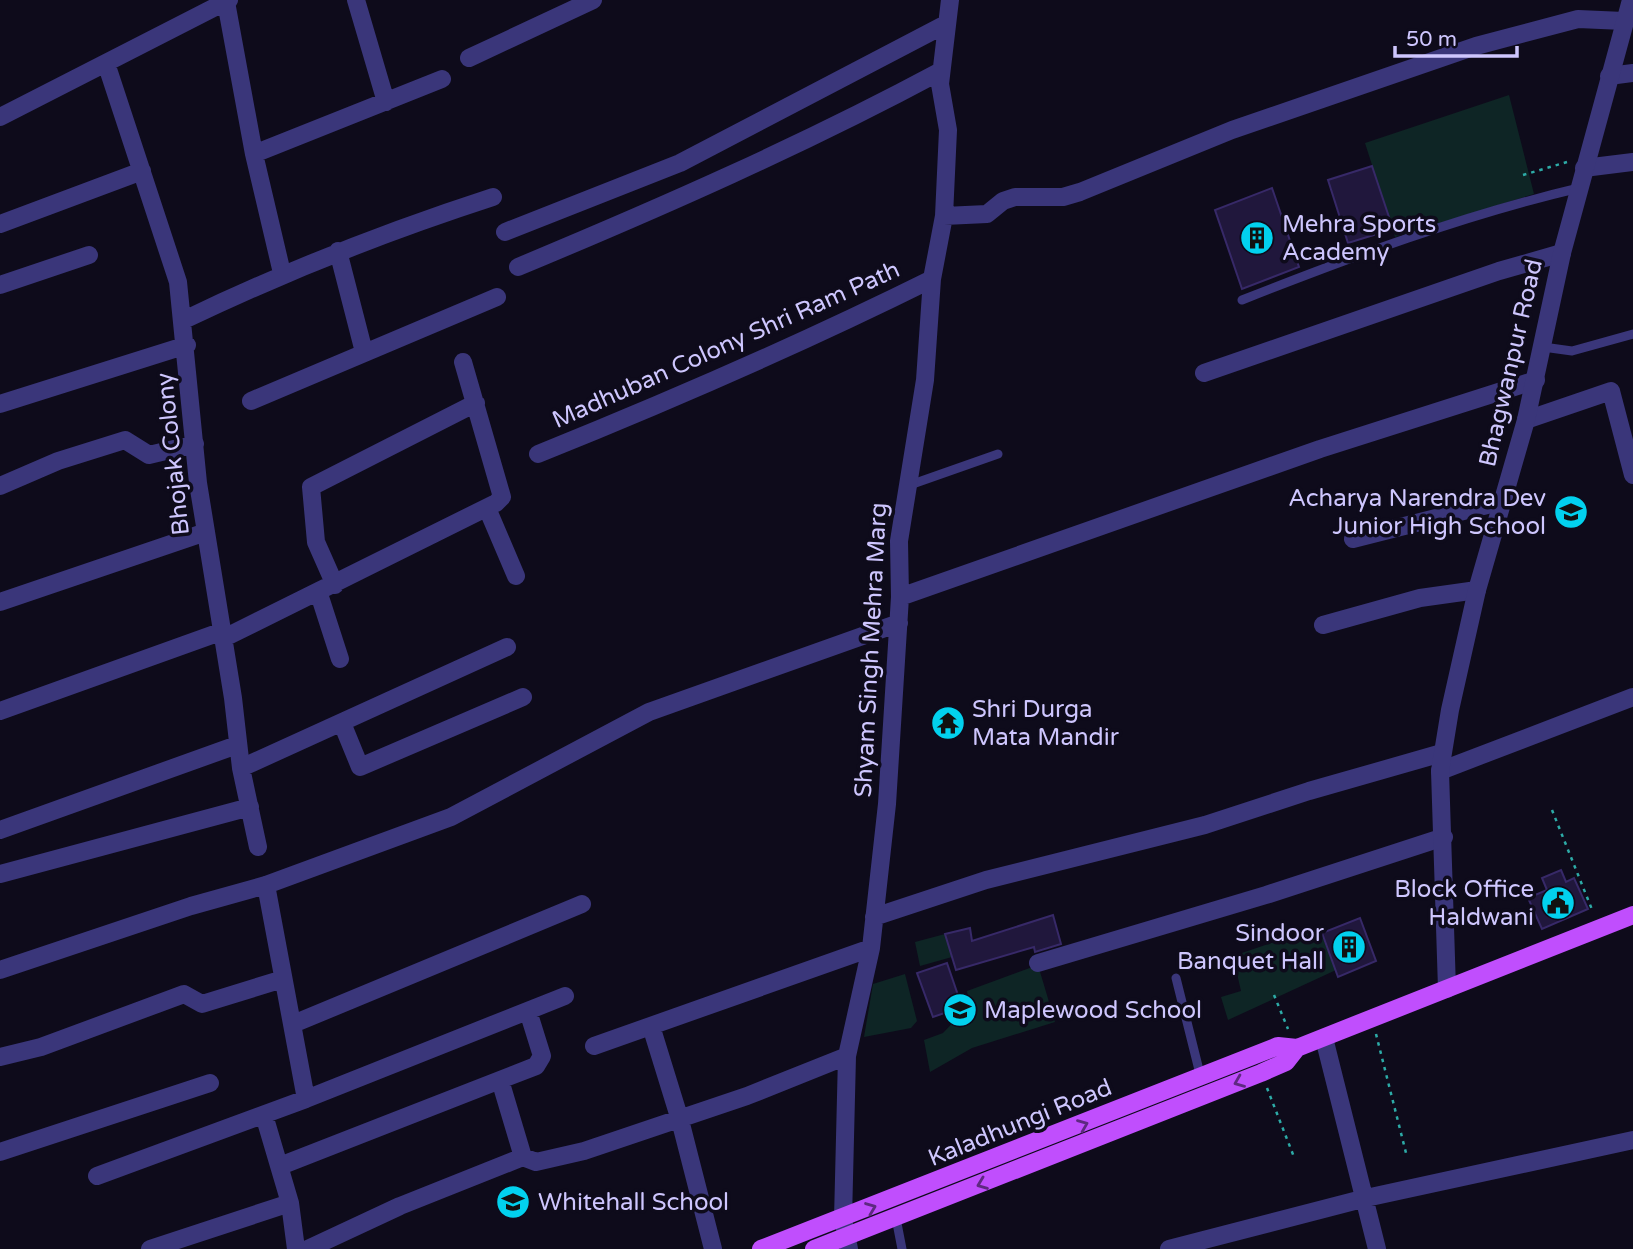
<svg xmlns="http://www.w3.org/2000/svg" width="1633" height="1249" viewBox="0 0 1633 1249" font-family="'Varela Round',sans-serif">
<rect width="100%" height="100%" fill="#0e0b1b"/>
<path fill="#0e2525" d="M1509,95l25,99 -139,43 -30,-94z
M1318,927l18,43 -108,50 -7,-23 20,-6 -8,-35z
M945,934l7,23 -32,9 -5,-24z
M1038,965l17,57 -83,26 -42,24 -6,-32 19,-7 26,-27 -2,-15z
M905,974l12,47 -6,7 -47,9 9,-53z"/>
<path fill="#20173c" stroke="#372968" stroke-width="2" d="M1372,166l21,63 -45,14 -20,-63z
M1272,188l27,79 -57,22 -27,-79z
M1561,870l5,12 8,-4 14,31 -46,20 -14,-31 19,-8 -5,-12z
M1053,915l8,29 -26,8 -1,-5 -78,23 -11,-36 25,-6 2,13z
M1360,918l16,43 -38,16 -16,-44z
M947,963l15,44 -29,10 -16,-44z"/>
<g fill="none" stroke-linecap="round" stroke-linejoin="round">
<path stroke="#2daba7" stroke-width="2.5" stroke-dasharray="3.5 5" stroke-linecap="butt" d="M1523,175l44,-13
M1552,810l41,102
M1274,995l14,34
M1376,1034l30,119
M1267,1088l27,69"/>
<path stroke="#3a367a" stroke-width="9" d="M1242,300c109,-43 222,-85 337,-112
M1543,347l29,4 61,-17
M907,486l91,-32
M1176,978l25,100
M896,1218l6,31"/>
<path stroke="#3a367a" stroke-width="18" d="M356,0l30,102
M226,2l28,152 28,119
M469,58l124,-58
M106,63l72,219 20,201 35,215 8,70 17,79
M1609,76l24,-3
M0,117l229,-117
M254,154l188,-75
M1584,168l49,-6
M944,216l43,-2 16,-13 12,-4h48l17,-5 152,-62 244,-84 102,-27 46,2
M0,224l142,-53
M505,232l175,-69 266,-139
M338,251l26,101
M518,267c144,-60 285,-122 423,-196
M0,285l89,-30
M184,320c102,-49 201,-88 309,-123
M1204,373l295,-102 63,-18
M251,401l246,-104
M0,404l187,-59
M1526,420l85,-29 22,84
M538,454c134,-54 265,-111 394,-175
M0,486l58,-25 67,-21 24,15 46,-11
M487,508l29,68
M1353,539l150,-38
M335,585l-19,-43 -5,-55 165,-84
M319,594l21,65
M900,597l420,-148 216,-69
M0,602l206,-70
M1323,625l97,-27 57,-8
M224,638l272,-135 6,-6 -39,-135
M0,711l223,-80
M342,723l18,44 163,-70
M241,768l266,-121
M1440,771l193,-74
M0,830l237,-85
M0,874l250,-67
M266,885l40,214
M874,917l112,-37 219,-55 104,-34 133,-38
M1038,963l228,-68 178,-58
M0,970l191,-64 75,-21 185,-68 198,-105 250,-89
M293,1024l289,-120
M651,1026l29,94 33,129
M1324,1038l53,211
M594,1046l277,-98
M0,1057l41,-10 143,-53 18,10 81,-25
M500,1080l23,77
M264,1115l26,88 6,46
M0,1152l210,-69
M280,1166l256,-100 6,-10 -14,-45
M97,1176l209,-77 259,-103
M150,1249l140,-46
M308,1249l92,-43 123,-49 13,5 48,-11 163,-55 100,-40
M849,1249l-6,-30 4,-163 24,-108 16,-144 13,-207 -1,-56 26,-161 7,-101 12,-63 4,-86 -8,-46 10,-84
M1169,1249l197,-51 267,-58"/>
<path stroke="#3a367a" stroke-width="18" d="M1447,989l-7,-218 10,-61 27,-120 49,-170 36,-167 69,-253"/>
<path stroke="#c04efd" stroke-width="18" d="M761,1249l517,-203 19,2 336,-133
M814,1249l447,-176 25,-11 11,-14"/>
</g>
<defs><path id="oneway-chevron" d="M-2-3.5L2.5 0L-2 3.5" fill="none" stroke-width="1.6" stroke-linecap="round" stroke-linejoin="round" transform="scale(1.75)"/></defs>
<g stroke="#5e2981">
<use href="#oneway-chevron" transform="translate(1239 1082) rotate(158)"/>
<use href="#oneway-chevron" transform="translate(1083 1125) rotate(-22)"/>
<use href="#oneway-chevron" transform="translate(982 1184) rotate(159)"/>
<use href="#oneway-chevron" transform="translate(871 1208) rotate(-21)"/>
</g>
<defs>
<g id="building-disc" transform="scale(1.75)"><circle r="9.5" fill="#02d1ee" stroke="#0e0b1b"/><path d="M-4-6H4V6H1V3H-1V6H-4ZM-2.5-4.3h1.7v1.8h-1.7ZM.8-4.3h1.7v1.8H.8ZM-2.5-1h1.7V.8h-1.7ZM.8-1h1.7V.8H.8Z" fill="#111"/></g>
<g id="school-disc" transform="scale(1.75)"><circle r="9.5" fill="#02d1ee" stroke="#0e0b1b"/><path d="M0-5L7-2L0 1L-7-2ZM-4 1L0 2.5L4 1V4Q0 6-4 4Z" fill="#111"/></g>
<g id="temple-disc" transform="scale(1.75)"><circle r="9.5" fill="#02d1ee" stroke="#0e0b1b"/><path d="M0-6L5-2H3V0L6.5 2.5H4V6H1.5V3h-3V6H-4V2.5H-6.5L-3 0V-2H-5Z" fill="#111"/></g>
<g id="civic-disc" transform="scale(1.75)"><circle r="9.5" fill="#02d1ee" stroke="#0e0b1b"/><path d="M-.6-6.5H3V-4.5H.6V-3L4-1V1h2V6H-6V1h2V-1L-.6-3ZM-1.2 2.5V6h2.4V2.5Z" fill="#111"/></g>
</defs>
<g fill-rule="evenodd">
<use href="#building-disc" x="1257" y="238"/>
<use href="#school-disc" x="1571" y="512"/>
<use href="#temple-disc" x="948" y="723"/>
<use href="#civic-disc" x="1558" y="903"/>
<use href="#building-disc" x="1349" y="947"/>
<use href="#school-disc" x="960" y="1010"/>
<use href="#school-disc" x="513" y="1202"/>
</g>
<g text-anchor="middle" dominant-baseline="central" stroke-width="7" stroke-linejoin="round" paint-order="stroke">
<g font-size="24" fill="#cec6fe" stroke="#0e0b1b" text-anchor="start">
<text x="1282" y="224">Mehra Sports<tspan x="1282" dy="28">Academy</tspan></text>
<text x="1546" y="498" text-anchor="end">Acharya Narendra Dev<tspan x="1546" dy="28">Junior High School</tspan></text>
<text x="972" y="709">Shri Durga<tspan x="972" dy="28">Mata Mandir</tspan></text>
<text x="1534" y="889" text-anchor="end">Block Office<tspan x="1534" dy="28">Haldwani</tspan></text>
<text x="1324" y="933" text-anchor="end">Sindoor<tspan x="1324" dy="28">Banquet Hall</tspan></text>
<text x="984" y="1010">Maplewood School</text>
<text x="538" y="1202">Whitehall School</text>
</g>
<g font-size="24" fill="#cec6fe" stroke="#0e0b1b">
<text transform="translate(726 345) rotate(-24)">Madhuban Colony Shri Ram Path</text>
<text transform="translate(1511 363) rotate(-77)">Bhagwanpur Road</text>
<text transform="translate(173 454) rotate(-96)">Bhojak Colony</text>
<text transform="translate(871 650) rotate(-87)">Shyam Singh Mehra Marg</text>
<text transform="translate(1020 1123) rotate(-22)">Kaladhungi Road</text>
</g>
</g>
<path d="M1395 46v10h122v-10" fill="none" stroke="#cec6fe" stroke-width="3.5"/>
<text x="1406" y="46" font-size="21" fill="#cec6fe" stroke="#0e0b1b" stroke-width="5" paint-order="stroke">50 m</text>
</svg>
